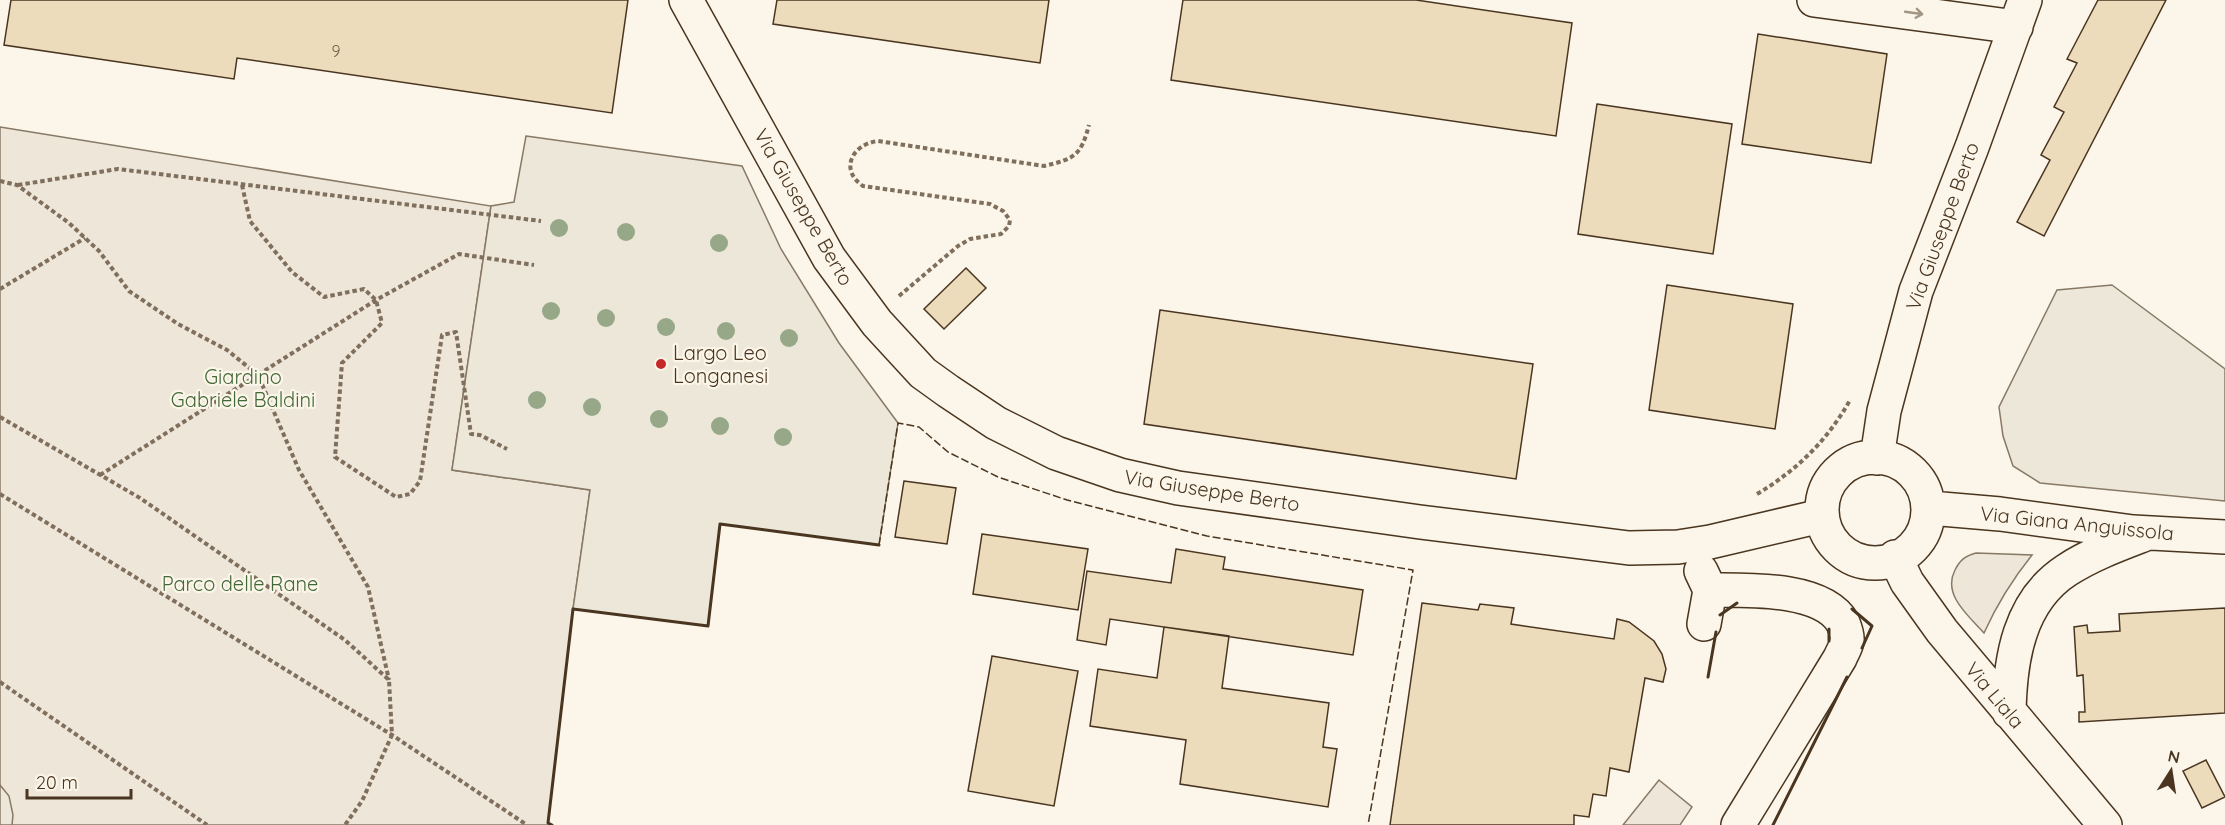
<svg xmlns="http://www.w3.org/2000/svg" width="2225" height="825" viewBox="0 0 2225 825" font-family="Quicksand,sans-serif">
<rect width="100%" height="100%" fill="#fbf6e9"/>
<path fill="#ede6d9" stroke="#887966" stroke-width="1.5" d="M0,127l491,79 -39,264 138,20 -17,119 -25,213 4,3h-552z
M1976,553l56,2c-20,25 -35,49 -48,78 -15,-17 -42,-38 -29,-63 5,-10 10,-14 21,-17z
M1659,780l33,27 -12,18h-57z"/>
<path fill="#ede7d9" stroke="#887966" stroke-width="1.5" d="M526,136l216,30 39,83 58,94 59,80 -19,122 -159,-21 -12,102 -135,-17 17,-119 -138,-20 39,-264 23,-4z
M2112,285l113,84v132l-185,-18 -27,-17 -10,-30 -4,-29 58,-117z
M0,785l9,11 4,19 -1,10h-12z"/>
<path fill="#ecdcbc" stroke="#4a3520" stroke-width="1.5" d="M11,0h617l-16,113 -375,-55 -3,21 -230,-34z
M777,0h272l-9,63 -267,-39z
M1183,0h233l156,23 -16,113 -385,-56z
M2098,0h68l-122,236 -27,-14 33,-62 -9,-5 23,-43 -10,-5 23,-44 -10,-4z
M1758,34l129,20 -16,109 -129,-19z
M1597,104l135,20 -19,130 -135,-20z
M966,268l20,20 -42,41 -20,-20z
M1667,285l126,19 -18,125 -126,-19z
M1160,310l373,54 -17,115 -372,-55z
M904,481l52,7 -9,56 -52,-7z
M982,534l106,15 -10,61 -105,-16z
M1176,549l49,8 -2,12 140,21 -10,65 -243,-36 -4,26 -29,-5 10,-69 84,12z
M1422,603l56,7 2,-6 34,4 -3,16 103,15 3,-20 12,3 25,19 8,13 4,15 -3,13 -18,-4 -16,94 -19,-4 -4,28 -13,-2 -4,23 -15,-2v10h-184z
M2225,608v105l-146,9v-10h6l-2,-37 -6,1 -3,-49 13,-2 1,8 32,-2 -1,-17z
M1164,627l65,9 -7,52 107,15 -6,44 14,2 -9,58 -148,-23 6,-44 -96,-14 8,-57 59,9z
M992,656l86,15 -24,135 -86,-15z
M2206,760l19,37 -23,11 -19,-37z"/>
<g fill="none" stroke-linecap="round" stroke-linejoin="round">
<g stroke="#4a3520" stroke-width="36">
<path id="minor" d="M686,0l143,258 48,65 46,50 25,18 48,32 60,30 64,22 58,13 242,34 209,26 49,-1 32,-5 111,-26
M1814,0l202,27
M1822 510a53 53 0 1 1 106 0a53 53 0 1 1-106 0Z
M1877,458l7,-47 32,-120 56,-144 53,-147
M1930,508l70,6 133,18 92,5
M1895,557l12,25 35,49 163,194
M1701,571l9,19 -6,34
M1710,590c36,0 113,-3 133,33 2,5 5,13 4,18 -1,6 -5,12 -7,17l-102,167
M2009,712c1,-53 10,-111 58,-142 23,-15 50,-25 76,-35"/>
</g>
<path stroke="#7f6f5c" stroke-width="4" stroke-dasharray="4.5 3" stroke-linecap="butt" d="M0,181l17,4 52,38 30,28 30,40 49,33 49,26 31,25 41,95 69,117 21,93
M18,185l100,-16 423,52
M242,185l8,36 42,51 32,25 40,-8 12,11 6,23 -40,40 -7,94 61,40 14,-3 10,-13 22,-146 14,-3 15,102 9,1 27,14
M0,289l85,-51
M899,296l59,-50 12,-7 31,-5 8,-8 1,-6 -7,-9 -13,-7 -127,-18c-24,-16 -11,-42 15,-45l166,25c30,-7 37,-10 45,-41
M0,417l140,81 205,142 44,40 3,55 -30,66 -17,24
M100,475l276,-175 83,-46 75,11
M0,494l392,241 135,90
M1757,494c39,-23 71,-54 93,-94
M0,682l207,143"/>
<use href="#minor" stroke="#fbf6e9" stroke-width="33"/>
<path stroke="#4a3520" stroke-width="1.5" stroke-dasharray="8 3" stroke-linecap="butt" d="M879,545l19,-122 21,4 29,25 50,25 69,23 140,36 206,34 -45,255"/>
<path stroke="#4a3520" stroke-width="3" d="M1852,609l20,17 -10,22
M1720,615l17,-12
M1829,629v12
M1708,677l8,-45
M552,825l-4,-2 25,-214 135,17 12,-102 159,21
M1773,825l74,-148"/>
</g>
<g fill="#96a887">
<circle cx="559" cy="228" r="9"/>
<circle cx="626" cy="232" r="9"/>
<circle cx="719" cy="243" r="9"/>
<circle cx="551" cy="311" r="9"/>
<circle cx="606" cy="318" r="9"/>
<circle cx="666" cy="327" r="9"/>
<circle cx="726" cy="331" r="9"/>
<circle cx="789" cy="338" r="9"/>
<circle cx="537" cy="400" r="9"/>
<circle cx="592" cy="407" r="9"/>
<circle cx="659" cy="419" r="9"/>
<circle cx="720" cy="426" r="9"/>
<circle cx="783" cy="437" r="9"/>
</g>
<defs><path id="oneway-shaft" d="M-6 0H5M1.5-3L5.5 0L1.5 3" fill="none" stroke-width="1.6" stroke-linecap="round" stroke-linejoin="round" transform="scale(1.5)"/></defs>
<use stroke="#a29684" href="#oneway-shaft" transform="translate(1914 13) rotate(8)"/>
<circle fill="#c62828" stroke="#fbf6e9" stroke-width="2" cx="661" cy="364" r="6"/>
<g text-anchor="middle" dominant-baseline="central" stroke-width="4.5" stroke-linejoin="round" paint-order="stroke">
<g font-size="16" fill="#725f47">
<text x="336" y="51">9</text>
</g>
<g font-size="20" fill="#4a3520" stroke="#fbf6e9">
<text transform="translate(804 207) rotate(60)">Via Giuseppe Berto</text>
<text transform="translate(1942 226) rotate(-70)">Via Giuseppe Berto</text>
<text transform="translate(1212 490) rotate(9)">Via Giuseppe Berto</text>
<text transform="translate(2077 523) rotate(6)">Via Giana Anguissola</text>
<text transform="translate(1995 695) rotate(50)">Via Liala</text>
</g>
<g font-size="20" fill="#4a3520" stroke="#fbf6e9" text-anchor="start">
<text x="673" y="352">Largo Leo<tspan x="673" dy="23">Longanesi</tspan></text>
</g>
<g font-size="20" fill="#436837" stroke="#fbf6e9">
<text x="243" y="376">Giardino<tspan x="243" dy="23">Gabriele Baldini</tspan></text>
<text x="240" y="583">Parco delle Rane</text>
</g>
</g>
<g transform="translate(2171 771) rotate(12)" stroke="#fbf6e9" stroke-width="4.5" paint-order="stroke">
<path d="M0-4.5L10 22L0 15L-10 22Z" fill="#4a3520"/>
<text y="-9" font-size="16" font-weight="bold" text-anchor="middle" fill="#4a3520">N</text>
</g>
<path d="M27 789v9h104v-9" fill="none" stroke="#4a3520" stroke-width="3"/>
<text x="36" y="789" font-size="18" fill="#4a3520" stroke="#fbf6e9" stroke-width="4.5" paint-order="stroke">20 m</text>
</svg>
